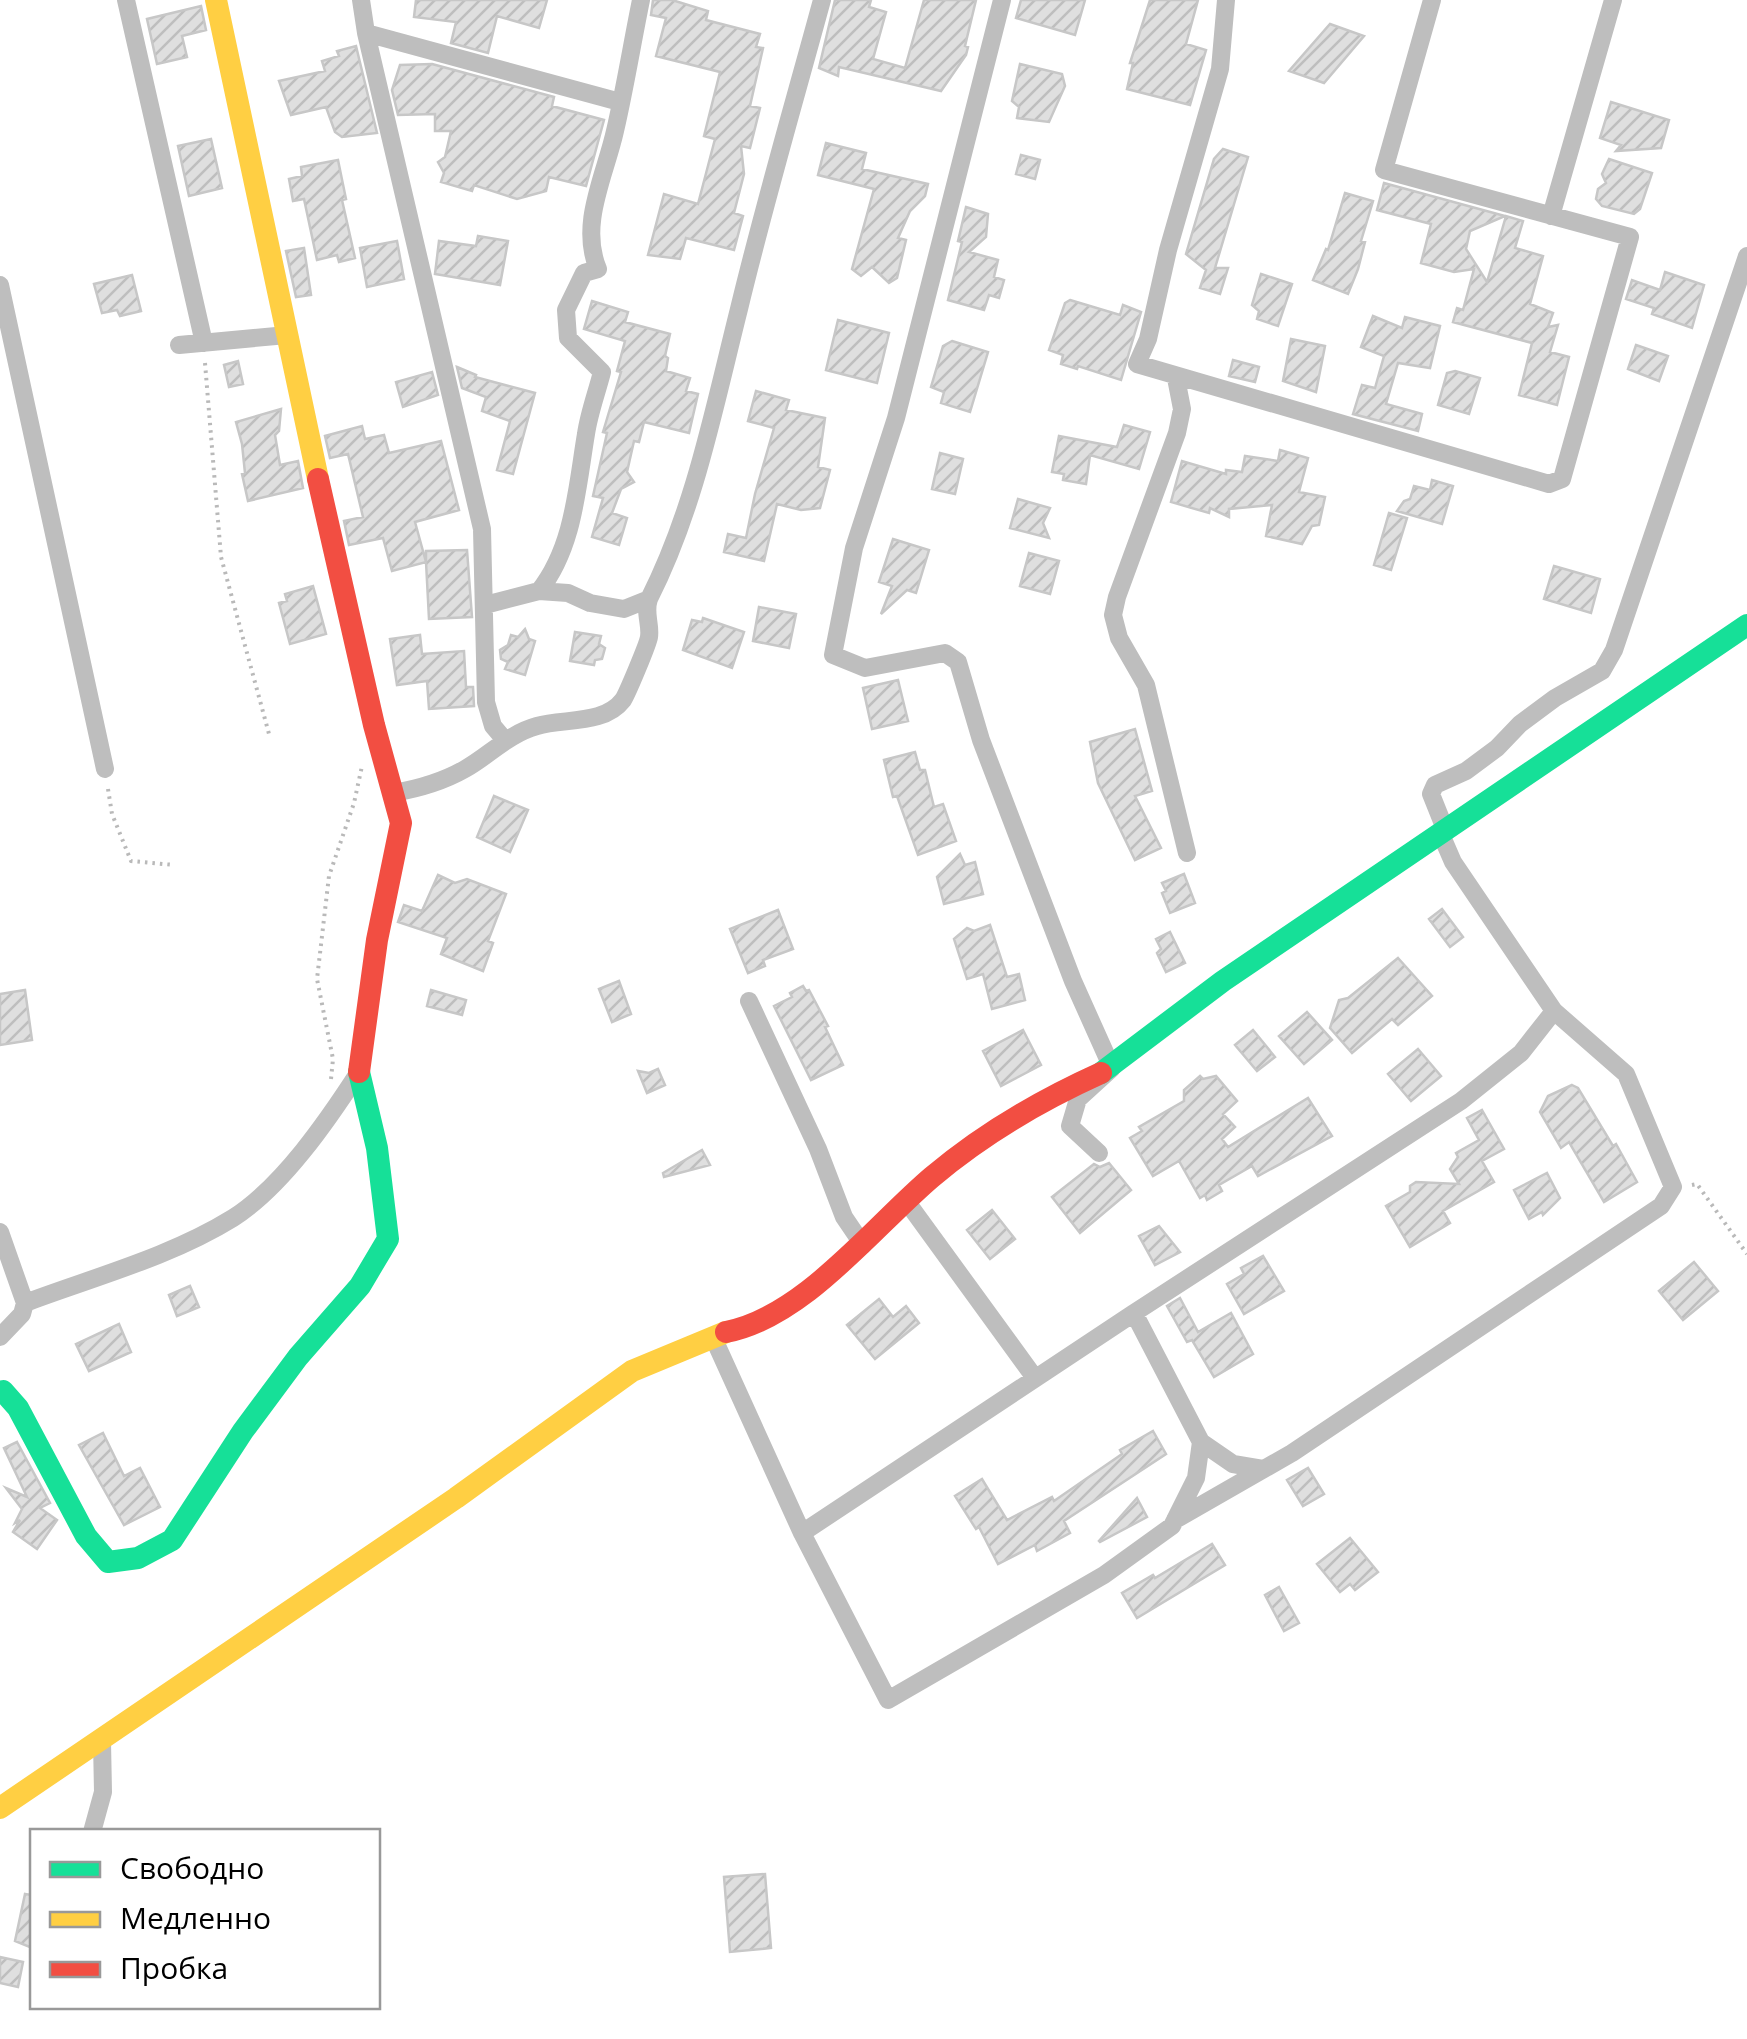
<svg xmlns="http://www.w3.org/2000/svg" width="1747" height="2039" viewBox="0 0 1747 2039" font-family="'Open Sans',sans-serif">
<defs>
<pattern id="building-hatch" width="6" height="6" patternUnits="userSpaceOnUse" patternTransform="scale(2.5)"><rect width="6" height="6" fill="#dfdfdf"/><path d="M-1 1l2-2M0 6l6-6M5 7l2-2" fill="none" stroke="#bebebe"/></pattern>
</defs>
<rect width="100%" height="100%" fill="#fff"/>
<path fill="url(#building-hatch)" stroke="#c7c7c7" stroke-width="2.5" d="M416,0h131l-8,28 -42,-12 -9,37 -37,-10 5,-21 -42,-5z
M653,0h19l36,11 -2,9 54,14 -4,13 7,1 -13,58 10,2 -10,40 -9,-2 3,28 -10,39 9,3 -9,34 -48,-12 -6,21 -32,-4 16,-61 34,10 17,-65 -11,-3 16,-64 -64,-16 10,-38 -15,-3z
M835,0h36l-2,7 17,5 -13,47 32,9 19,-68h52l-11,46 3,1 -2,8 -25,36 -102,-24 -1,9 -19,-8z
M1021,0h64l-10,35 -59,-17z
M1150,0h48l-12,44 20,6 -16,55 -63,-16 6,-26h-3z
M201,6l5,24 -24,6 5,21 -30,7 -10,-45z
M1330,24l34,12 -40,47 -35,-12z
M356,46l21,87 -35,4 -7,-5 -9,-25 -35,8 -12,-34 46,-10 -3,-10 17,-5 -2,-5z
M432,64l122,33 -2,9 52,14 -18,66 -37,-9 -3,14 -29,8 -43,-14 -2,6 -31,-9 3,-9 -6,-11 7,-5 6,-26h-16v-17l-37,1 -6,-25 8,-25z
M1020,64l42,10 3,12 -16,36 -32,-4 2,-11 -7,-6z
M1611,102l58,18 -8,28 -45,3 5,-6 -21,-7z
M211,139l11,49 -33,8 -11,-50z
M826,143l40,10 -4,16 66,15 -3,12 -15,15 -12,27 8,2 -9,38 -8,5 -17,-16 -11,9 -9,-7 22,-80 -56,-14z
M1223,149l25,8 -33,111h13l-8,26 -20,-6 6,-18 -20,-16 28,-95z
M1021,155l19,5 -5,19 -19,-5z
M1609,159l43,14 -12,36 -6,5 -32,-8 -6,-7 2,-10 8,-6 -4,-9z
M338,160l8,39 -4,1 13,58 -16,4 -2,-7 -20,5 -13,-61 -11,2 -4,-22 13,-3 -1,-9z
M1384,183l121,33 -35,15 -4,18 21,33 19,-66 17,5 -8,27 28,8 -13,48 23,9 -5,14 10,-2 -8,27 19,5 -12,48 -38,-10 13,-52 -79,-21 4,-14 6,2 11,-41 -20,3 -33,-9 10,-39 -54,-14z
M1345,193l28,8 -12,40 4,1 -7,27 -10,25 -35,-14 13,-31 2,1z
M966,207l22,7 -2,23 -17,15 29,8 -4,17 10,3 -5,18 -10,-3 -5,15 -36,-10 14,-58 -4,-1z
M478,236l30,5 -8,44 -65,-11 4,-33 37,5z
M397,241l7,38 -37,8 -7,-39z
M304,248l7,47 -15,2 -10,-46z
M1665,272l39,13 -12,43 -40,-14 2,-6 -28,-9 6,-19 28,10z
M1261,274l31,10 -14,42 -21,-7 2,-8 -7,-6z
M132,275l9,36 -21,5 -3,-6 -15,3 -8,-29z
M1070,300l50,15 3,-10 18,7 -20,68 -43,-14 -1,3 -16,-5 2,-9 -14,-5 16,-47z
M592,301l36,11 -3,10 45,12 -5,22 3,2 -2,13 24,7 -4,13 12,3 -9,39 -45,-11 -5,20 -5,-1 -7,31 7,10 -13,7 -9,24 15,5 -8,27 -27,-8 11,-39 -10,-2 14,-63 -4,-1 18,-60 -4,-1 8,-30 -41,-12z
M1373,316l29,12 3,-11 35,9 -10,42 -32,-5 -12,41 36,10 -4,17 -65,-17 9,-29 13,3 9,-32 -23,-9z
M838,320l51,13 -12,50 -51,-13z
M1291,339l34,7 -9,46 -33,-11z
M952,341l36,11 -18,60 -29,-9 3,-11 -13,-5 12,-41z
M1636,345l32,11 -9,25 -31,-12z
M1233,360l26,7 -4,15 -26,-6z
M238,361l5,23 -14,3 -5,-22z
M457,367l19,8 -1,2 60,16 -22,81 -16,-4 13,-49 -28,-10 4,-14 -24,-9z
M1455,371l25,7 -11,36 -31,-9 9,-32z
M432,372l6,23 -35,12 -7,-25z
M756,391l33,9 -3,10 39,8 -7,49 12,3 -10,38 -19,2 -24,-6 -13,57 -40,-9 4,-18 18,4 9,-44 19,-66 -26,-7z
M281,409l-2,22 -4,4 5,30 18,-4 5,27 -55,13 -6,-27 3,-1 -3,-29 -6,-22z
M1124,425l26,7 -11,37 -49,-14 -4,29 -23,-4 1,-6 -12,-2 7,-36 58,11z
M362,426l3,13 19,-4 5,18 52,-12 18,69 -44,12 11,40v-11l41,-1 5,67 -43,2 -3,-57 -34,9 -9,-33 -34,7 -5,-24 19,-4 -15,-63 -18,4 -5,-22z
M1280,450l28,8 -9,34 26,5 -6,28 -7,1 -10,18 -36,-8 6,-31 -43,4v8l-19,-9 -1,5 -38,-11 11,-41 44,13v-4l16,2 3,-16 33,5z
M940,453l23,6 -8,35 -23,-5z
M1432,480l21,6 -11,38 -45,-13 7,-10 6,-2 4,-13 16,4z
M1018,499l32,9 -7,15 6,15 -39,-10z
M1389,513l18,5 -16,52 -17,-5z
M893,539l36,11 -13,43 -9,-3 -26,24 11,-28 -13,-4z
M1029,553l30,8 -9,33 -30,-8z
M1554,566l46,13 -9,34 -47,-14z
M313,586l13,48 -36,10 -11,-41 8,-2 -2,-7z
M759,607l37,7 -7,34 -36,-7z
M703,618l41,14 -12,36 -49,-18 9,-30 10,2z
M525,629l4,10 6,2 -10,34 -20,-6 3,-7 -7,-3 -1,-9 8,-5 3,-10 7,2z
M575,632l26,4 -2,8 6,4 -3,11 -7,1 -1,5 -24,-4z
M420,635l2,19 42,-3 2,36h7l1,19 -45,3 -2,-28 -30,4 -7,-46z
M898,680l10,41 -36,8 -9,-41z
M1135,729l17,62 -17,5 26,52 -26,12 -37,-77 -8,-41z
M915,752l5,18h5l9,37 9,-3 13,37 -38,14 -21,-59 -4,1 -9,-37z
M494,796l34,14 -18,42 -33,-15z
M960,854l5,11 10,-3 8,32 -39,10 -7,-27z
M1184,874l11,29 -25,10 -8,-20 4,-2 -4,-8z
M438,875l17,8 12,-4 39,15 -18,47 5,2 -10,28 -42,-17 6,-16 -49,-16 6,-17 18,6z
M1442,909l21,28 -13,10 -21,-28z
M778,910l15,39 -30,11 2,6 -17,7 -18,-44z
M990,925l17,52 12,-3 6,26 -33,9 -9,-35 -16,5 -13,-40 13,-11 7,3z
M1170,932l15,31 -19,9 -9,-19 4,-4 -5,-10z
M1398,958l34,38 -34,29 -6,-6 -40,34 -22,-25 9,-28 9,-2z
M619,981l12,33 -19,8 -13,-33z
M803,986l3,5 3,-1 19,36 -3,1 18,38 -32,15 -37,-74 18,-9 -2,-4z
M25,990l7,50 -32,5v-51z
M431,990l35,10 -4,15 -35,-9z
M1307,1012l25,28 -28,24 -25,-28z
M1023,1030l18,35 -40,21 -18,-35z
M1253,1030l22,27 -18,14 -22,-26z
M1418,1049l23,27 -30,25 -23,-27z
M658,1069l7,16 -18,8 -9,-22 11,2z
M1200,1076l3,3 13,-3 21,25 -14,13 12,13 -13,12 6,8 80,-49 24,38 -74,40 -6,-10 -33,19 3,6 -15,9 -2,-5 -5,3 -21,-37 -26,15 -23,-38 12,-7 -3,-4 45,-26v-11z
M1572,1085l6,3 35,58 3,-2 21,38 -33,20 -35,-60 -8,6 -21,-36 8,-16z
M1482,1110l22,39 -22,12 12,21 -51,29 7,12 -40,24 -24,-41 24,-14v-6l6,-4 43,2 -9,-15 8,-12 -2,-4 23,-13 -12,-22z
M702,1150l8,15 -46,12 -1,-4z
M1109,1163l22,27 -51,43 -28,-36 42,-33 6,3z
M1547,1173l13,25 -17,17 -1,-3 -13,7 -15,-29z
M992,1210l23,29 -25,20 -23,-29z
M1159,1226l21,26 -25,13 -16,-29z
M1263,1256l21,35 -40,23 -17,-30 17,-10 -3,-6z
M1694,1262l24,29 -35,29 -24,-29z
M190,1286l9,21 -22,9 -8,-21z
M1180,1298l18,34 33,-19 22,41 -39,23 -22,-37 -5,2 -20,-36z
M879,1299l14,18 13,-11 13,17 -44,36 -28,-34z
M119,1324l12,28 -42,19 -13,-27z
M1153,1431l13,23 -102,67 6,12 -33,18 -2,-6 -37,19 -19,-37 -3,2 -21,-33 27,-17 25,41 45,-23 2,4 68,-47 -2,-4z
M103,1433l21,43 16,-8 20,39 -36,18 -45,-80z
M17,1442l33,61 -10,5 17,12 -20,29 -24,-17 7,-12 -5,3 7,-14 -16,-21 21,9 -23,-49z
M1308,1468l16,26 -21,12 -16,-26z
M1137,1498l10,19 -47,25 -1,-1z
M1350,1538l28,34 -23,18 -5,-6 -10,8 -23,-28z
M1212,1544l13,21 -88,53 -15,-25 31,-18 2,3z
M1279,1587l20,36 -15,8 -19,-36z
M765,1874l6,74 -41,4 -6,-75z
M25,1894l7,1v53l-17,-7z
M0,1957l23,5 -5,25 -18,-4z"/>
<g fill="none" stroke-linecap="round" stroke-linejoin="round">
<path stroke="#b9b9b9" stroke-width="4" stroke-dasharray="2.5 5" stroke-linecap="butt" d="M205,363l16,194 48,177
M108,789l4,25 19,47 43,4
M331,1079l2,-20 -16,-80 12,-103 25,-73 8,-37
M1692,1185l5,-1 50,70"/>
<path stroke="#bebebe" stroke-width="18" d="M126,0l78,343
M361,0l5,33 116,496 4,173 7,24 11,13
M641,0c-9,44 -16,88 -26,131 -10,45 -36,93 -17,138l-14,4 -18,37 2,28 34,34c-5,20 -13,41 -16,62 -9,53 -12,113 -47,157l29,2 22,10 34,6 25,-10c46,-91 65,-191 90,-290 25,-104 55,-206 83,-309
M1002,0l-106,418 -42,130 -21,107 32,13 80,-15 13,9 23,78 92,241 39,87 -34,31 -8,27 29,27
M1226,0l-6,69 -52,181 -20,89 -11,25 412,120 13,-5 68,-242 -246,-67 48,-170
M366,33l254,69
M1551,216l62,-216
M0,285l105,484
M179,345l108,-10
M1176,378l6,31 -5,24 -60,164 -4,18 6,23 27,47 41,168
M485,605l54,-14
M393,793c24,-4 51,-12 72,-24 25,-14 43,-35 72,-43 27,-8 67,-1 86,-26 4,-6 25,-56 26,-63 2,-13 -5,-24 0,-38
M1445,829l-14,-35 4,-9 31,-14 31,-23 23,-24 35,-26 47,-27 12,-21 133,-394
M749,1001l69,148 26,68 19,28
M907,1202l128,176
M0,1232l25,71 -3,11 -22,23
M25,1303c69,-26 145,-46 208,-85 49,-31 95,-98 126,-146
M713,1337l89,196 86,167 216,-125 68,-49 24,-48 5,-36 -67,-129 327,-212 60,-48 33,-42 -101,-149 -13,-30
M1201,1442l32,22 30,5
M1175,1520l117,-67 369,-247 12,-19 -47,-113 -72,-63
M802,1533l332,-220
M92,1832l11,-40 -1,-50"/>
<path stroke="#16e098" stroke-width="22" d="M1101,1073l122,-92 524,-356
M0,1392l3,-1 15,17 68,128 22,26 30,-4 34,-18 71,-109 55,-74 62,-71 28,-47 -11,-91 -18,-76"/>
<path stroke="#ffcf43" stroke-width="22" d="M216,0l102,479
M0,1808l456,-310 176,-127 94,-39"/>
<path stroke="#f24e42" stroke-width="22" d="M318,479l56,246 27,98 -24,117 -18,132
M726,1332c78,-15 147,-105 206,-155 52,-44 107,-76 169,-104"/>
</g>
<rect x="30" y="1829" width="350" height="180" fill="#ffffff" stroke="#999999" stroke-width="2.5"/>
<rect x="50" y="1862" width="50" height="15" fill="#16e098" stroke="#999999" stroke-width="2.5"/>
<text x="120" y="1879" font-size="30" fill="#000000">Свободно</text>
<rect x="50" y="1912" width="50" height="15" fill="#ffcf43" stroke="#999999" stroke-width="2.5"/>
<text x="120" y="1929" font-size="30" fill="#000000">Медленно</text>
<rect x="50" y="1962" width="50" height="15" fill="#f24e42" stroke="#999999" stroke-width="2.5"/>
<text x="120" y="1979" font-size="30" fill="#000000">Пробка</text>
</svg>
